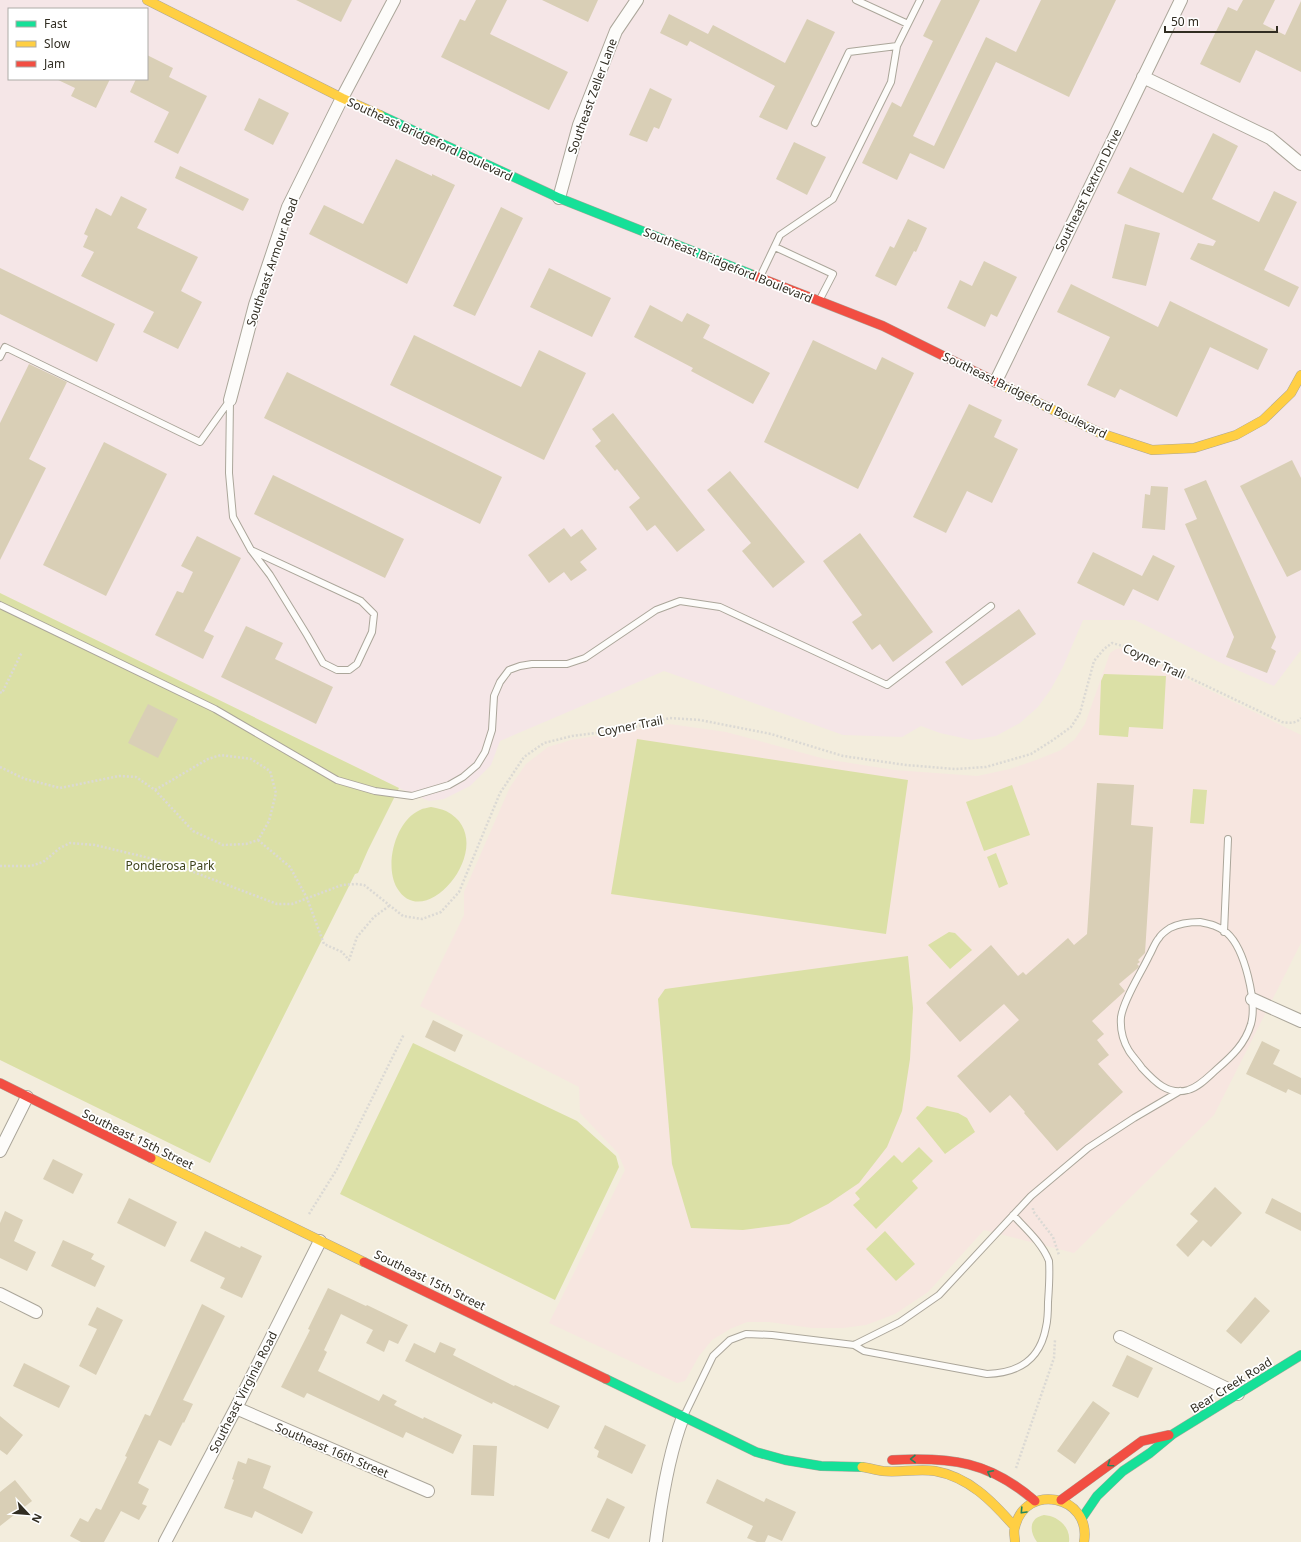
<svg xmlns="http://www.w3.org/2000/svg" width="1301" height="1542" viewBox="0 0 1301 1542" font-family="'Noto Sans',sans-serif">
<rect width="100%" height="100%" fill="#f3eddd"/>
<path fill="#f5e6e7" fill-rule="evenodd" d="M0,0h1301v650l-27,36 -55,-24 -84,-42h-52l-20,47 -12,22 -13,18 -18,16 -24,13 -24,4 -32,-7 -19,-7 -19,11 -59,-2 -179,-64 -164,70 -9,24 -21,21 -26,13 -15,2 -30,-13 -399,-195zM9,9h138v70h-138z"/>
<path fill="#f7e6e0" d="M1123,648l178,87v208l-87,172 -140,138 -90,-23 -56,62 -33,22 -29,11 -23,3h-31l-43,-6h-22l-17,7 -18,11 -13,16 -14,25 -8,2 -128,-60 76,-153 -7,-17 -38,-40 -1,-26 -159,-81 44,-91v-23l46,-105 16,-23 22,-17 23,-7 98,-16 57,8 99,27 69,11 83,6 33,-7 26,-9 25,-10 14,-11 10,-15 25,-71 6,-4z"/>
<path fill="#dbe0a6" d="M0,593l399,195 -31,62 -10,23 -3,1 -145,289 -210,-103z
M1104,674l62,2 -3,53 -34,-2 -1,10 -29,-2 2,-54z
M637,739l271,41 -22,154 -275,-40z
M1012,785l18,50 -46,16 -18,-49z
M1193,789l14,1 -3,34 -14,-1z
M431,807c5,1 11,2 15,4 57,29 -20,126 -49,77 -13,-22 -2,-67 23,-78 3,-2 8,-2 11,-3z
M996,853l12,31 -9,4 -12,-31z
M949,932l6,1 17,17 -22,19 -22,-24z
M908,956l5,52 -3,51 -8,52 -15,36 -28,36 -31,21 -39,20 -46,6 -52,-2 -19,-64 -14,-165 7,-10z
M413,1043l164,78 39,35 3,11 -64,133 -215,-106z
M927,1106l31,7 9,5 8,14 -30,22 -29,-36z
M919,1147l14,14 -21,20 6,7 -42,41 -23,-24 7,-6 -5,-6 39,-38 8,8z
M885,1231l30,33 -19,17 -30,-32z
M1044,1515c14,1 27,12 25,27h-32c-8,-11 -8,-24 7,-27z"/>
<path fill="#d9cfb6" d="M296,0h56l-11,22z
M476,0h31l-17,34 78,38 -19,38 -108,-53 19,-38 5,2z
M542,0h56l-10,22z
M941,0h39l-67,136 21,10 52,-109 30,15 25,-52h75l-47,97 -73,-35 -52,107 -34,-16 -13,27 -35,-17 30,-61 9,5 32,-66 -10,-5z
M1243,0h32l-12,24 22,11 16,-34v71l-45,-22 -16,33 -40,-19 28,-57 9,4z
M669,14l39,20 5,-9 72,38 22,-44 28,13 -48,98 -28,-13 16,-31 -85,-45 -3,5 -27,-13z
M147,55l26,13 -4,9 38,19 -29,58 -24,-12 15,-30 -39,-20 6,-13h11z
M56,79h54l-14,29 -25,-12 4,-8z
M650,88l22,11 -13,30 -5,-2 -7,15 -18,-7z
M259,98l30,15 -16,32 -29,-15z
M1213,133l25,13 -26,53 47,23 15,-31 23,11 -33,68 35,17 -10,20 -99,-48 8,-16 15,3 3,-5 -99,-48 13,-26 53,26z
M794,142l32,15 -19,38 -31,-16z
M396,159l36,17v-2l23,11 -48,99 -98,-50 15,-29 39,19z
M180,166l69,33 -6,12 -68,-33z
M121,196l26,13 -10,19 61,29 -17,34 21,11 -24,47 -35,-17 11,-20 -73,-36 13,-24 -11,-5 5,-11 -4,-2 12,-26 15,8z
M501,207l22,11 -48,98 -22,-10z
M908,219l19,9 -11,24 -2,-1 -18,35 -21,-10 15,-30 4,2z
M1125,224l35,9 -14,53 -34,-8z
M984,261l33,16 -20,40 -6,-3 -6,13 -38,-19 13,-28 12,6z
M0,268l115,56 -18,38 -97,-48z
M549,268l62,30 -19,39 -62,-30z
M1071,284l87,43 12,-26 98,48 -10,21 -48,-23 -33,70 -57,-28 -5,9 -28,-13 23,-48 -53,-25z
M650,305l32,17 5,-9 23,12 -7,13 67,35 -17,31 -62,-33 2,-3 -59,-31z
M414,335l107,52 18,-37 47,23 -42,87 -154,-75z
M813,340l63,30 6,-13 32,16 -56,116 -94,-47z
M29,364l38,18 -38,77 17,9 -46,92v-137z
M287,372l215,105 -22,47 -216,-106z
M969,404l33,16 -8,17 24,12 -26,54 -25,-12 -21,42 -33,-16z
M613,413l92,117 -28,22 -22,-27 -8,6 -18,-24 11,-9 -23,-29 -2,2 -20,-25 6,-5 -9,-12z
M104,442l63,32 -61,122 -63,-31z
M1292,460l9,18v92l-14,7 -47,-91z
M730,471l75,91 -32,26 -31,-37 9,-8 -44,-53z
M273,475l131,64 -19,39 -131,-64z
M1206,480l70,157 -5,11 5,3 -9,22 -41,-16 8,-20 -49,-113 12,-5 -13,-30z
M1151,486l17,1 -3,43 -23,-2 3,-34 5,1z
M564,528l7,9 11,-8 15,20 -17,13 7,8 -16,11 -7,-9 -15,11 -21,-28z
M860,533l73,99 -40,30 -13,-18 -8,6 -20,-28 10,-7 -39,-54z
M197,536l44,22 -37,73 10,5 -11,23 -48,-24 22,-44 6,2 10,-21 -12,-6z
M1093,552l49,24 11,-21 22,11 -17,35 -25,-12 -9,17 -47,-23z
M1019,609l17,25 -74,52 -17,-24z
M246,626l37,17 -8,16 58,28 -17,37 -95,-47z
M148,704l30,15 -20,39 -30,-15z
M1097,783l37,2 -3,40 22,2 -8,126 -7,7 2,2 -3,2 2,2 -1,2 -19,16 6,7 -33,30 12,13 -7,6 12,15 -11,9 25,28 -66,59 -33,-38 1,-1 -15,-17 -20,18 -33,-37 62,-56 -15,-16 -44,38 -34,-39 65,-58 27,31 5,-4 3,3 42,-37 6,7 13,-11z
M433,1020l30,15 -8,17 -30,-15z
M1262,1041l18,9 -7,14 28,14v17l-13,-6 -2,4 -40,-19z
M53,1159l30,15 -10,20 -30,-15z
M1215,1187l27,26 -31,34 -8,-7 -15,17 -12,-12 22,-24 -8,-7z
M129,1198l48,24 -12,25 -48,-24z
M1272,1198l29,15v18l-36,-18z
M5,1211l18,9 -9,21 22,11 -9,19 -27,-13v-35z
M205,1231l35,17 1,-2 21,10 -20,42 -22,-10 5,-10 -35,-17z
M63,1240l31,14 -3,5 14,7 -10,21 -44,-21z
M328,1288l38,18 1,-1 41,20 -10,19 -9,-4 -5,12 -18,-9 7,-13 -32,-16 -17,36 3,2 -9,19 61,30 4,-7 14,7 -3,4 29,14 1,-2 38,18 -9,19 -47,-22 -3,6 -96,-45 -3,5 -23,-11 29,-57 -2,-1z
M1255,1297l15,14 -29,33 -15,-13z
M202,1304l23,12 -42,84 10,4 -9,19 -1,-1 -12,24 -12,-6 -21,43 11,6 -7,15 5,2 -8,14 -18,-9 -17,31h-23l-11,-6 10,-18 8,4 8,-14 5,2 26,-53 -2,-1 20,-42 5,2z
M97,1307l26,13 -27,55 -17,-9 18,-37 -9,-4z
M440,1342l16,7 -3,6 61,31 1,-1 45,21 -12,23 -55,-27 -1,2 -87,-43 9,-18 21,10z
M1127,1355l26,13 -15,30 -26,-12z
M24,1363l46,23 -11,22 -46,-22z
M1093,1401l17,12 -35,51 -18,-13z
M0,1416l23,19 -16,20 -7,-5z
M605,1425l41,20 -14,29 -35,-17 2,-6 -5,-3z
M473,1445l24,1 -3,50 -23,-1z
M248,1458l23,8 -8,22 50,24 -11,22 -47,-23 -3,7 -28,-10 10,-28 -2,-1 6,-18 8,3z
M717,1479l47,23 2,-4 30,14 -14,29 -14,-6 -3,7h-8l-10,-4 6,-12 -47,-23z
M15,1480l17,21 -32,25v-34z
M607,1498l18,9 -16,32 -18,-8z"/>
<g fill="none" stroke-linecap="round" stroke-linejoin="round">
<g stroke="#aba69a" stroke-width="8">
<path id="lane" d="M856,0l52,24
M815,123l34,-71 48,-6
M775,247l58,27 -13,25
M760,277l20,-42 53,-36 58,-117 6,-36 23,-46
M0,357l5,-10 195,95 30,-42
M230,400l-1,73 4,44 18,33 19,25 37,60 16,28 14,7h12l8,-6 15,-32 2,-18 -13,-13 -110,-51
M0,605l215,104 122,71 38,11 37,5 37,-11 14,-8 14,-12 8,-13 7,-22 2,-34 6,-14 9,-12 11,-4 12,-2h35l18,-6 71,-48 24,-9 40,6 167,78 104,-79
M1200,922c10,2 19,4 27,11 18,16 30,69 24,91 -6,20 -19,32 -34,45 -9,8 -18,18 -29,21 -20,6 -34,-9 -46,-22 -4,-6 -9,-11 -13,-17 -6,-10 -9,-22 -8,-34 3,-18 20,-44 28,-61 3,-5 6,-14 10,-18 2,-4 8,-8 11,-10 10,-5 20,-6 30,-6z
M1224,932l4,-93
M854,1345l10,6 123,23c32,-1 53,-14 59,-47 2,-8 2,-17 2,-25 1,-14 2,-27 1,-41 -7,-18 -23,-32 -36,-46
M684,1416l29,-60 17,-16 16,-6 26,1 82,10 46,-23 39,-27 92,-99 57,-48 46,-30 46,-27"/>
</g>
<g stroke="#aba69a" stroke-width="14">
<path id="street" d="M1143,77l127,61 31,26
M559,198l20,-73 37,-94 21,-31
M996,381l185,-381
M230,400l25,-95 33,-98 54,-109 52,-98
M1252,999l49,22
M0,1151l27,-54
M0,1294l36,18
M1120,1337l118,57
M236,1408l192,83
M165,1542l71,-134 84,-167
M656,1542c5,-41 12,-86 27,-125"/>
</g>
<g stroke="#aba69a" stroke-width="10">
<path id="fast" d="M380,115l179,83 194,77
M606,1379l150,73 29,8 36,6 41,1
M1082,1518l15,-22 26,-25 27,-18 23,-19 128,-79"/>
</g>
<g stroke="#aba69a" stroke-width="10">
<path id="slow" d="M147,0l195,98 38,17
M998,383l102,50 52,17 42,-2 42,-13 27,-15 28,-27 10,-18
M151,1158l213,104
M862,1467c7,1 14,3 21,4 17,2 35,-3 52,0 34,6 57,30 79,55
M1015,1542c0,-5 -2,-11 0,-15 10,-45 77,-32 69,15"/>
</g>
<g stroke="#aba69a" stroke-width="10">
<path id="jam" d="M753,275l130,51 115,57
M0,1083l151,75
M364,1262l242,117
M892,1460c59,-3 97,1 143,41
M1061,1500l81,-59 27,-6"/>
</g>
<path stroke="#dbd9d4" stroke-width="2.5" stroke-dasharray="2 2" stroke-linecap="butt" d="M0,692l2,1 20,-41
M0,767l25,12 35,9 59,-12 17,1 19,13 38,41 30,14 23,-1 12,-4 11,-19 7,-28 -6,-22 -19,-12 -30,-4 -13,4 -53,31
M258,840l32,27 17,31 17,46 18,8 7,8 8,-23 17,-20 15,-11
M0,866h31l12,-4 17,-14 10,-5 25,2 75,18 107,41h15l50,-19 14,-1 8,1 39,31 19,3 19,-7 18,-20 41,-99 24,-36 20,-14 28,-7 55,-7 43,-11 30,2 71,14 72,22 63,9 49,4 31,-2 45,-13 22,-14 18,-13 9,-14 14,-52 10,-12 8,-6 11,3 159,76c7,1 14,2 19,-4
M1033,1208v3l20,26 6,18
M309,1214l28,-45 67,-135
M1016,1468l38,-110 1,-18"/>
<use href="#lane" stroke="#fdfcfa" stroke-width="6"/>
<use href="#street" stroke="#fdfcfa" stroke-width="12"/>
<use href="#fast" stroke="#16e098" stroke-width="9"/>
<use href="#slow" stroke="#ffcf43" stroke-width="9"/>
<use href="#jam" stroke="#f24e42" stroke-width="9"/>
</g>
<defs><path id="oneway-chevron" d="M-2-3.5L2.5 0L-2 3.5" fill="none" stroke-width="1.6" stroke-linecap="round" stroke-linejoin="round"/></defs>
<g stroke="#24865d">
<use href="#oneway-chevron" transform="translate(913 1459) rotate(179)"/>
<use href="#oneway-chevron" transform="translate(1110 1464) rotate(145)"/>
<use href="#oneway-chevron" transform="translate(990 1473) rotate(-153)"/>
<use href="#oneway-chevron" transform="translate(1023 1511) rotate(133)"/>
</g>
<g text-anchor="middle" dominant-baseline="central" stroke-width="3.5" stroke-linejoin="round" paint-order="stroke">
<g font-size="12" fill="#312d22" stroke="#fff">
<text transform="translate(592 96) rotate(-70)">Southeast Zeller Lane</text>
<text transform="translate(430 139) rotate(25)">Southeast Bridgeford Boulevard</text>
<text transform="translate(1088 190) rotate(-64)">Southeast Textron Drive</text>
<text transform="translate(272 262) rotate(-71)">Southeast Armour Road</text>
<text transform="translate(728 265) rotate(22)">Southeast Bridgeford Boulevard</text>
<text transform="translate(1025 395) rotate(26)">Southeast Bridgeford Boulevard</text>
<text transform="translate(1154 661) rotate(25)">Coyner Trail</text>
<text transform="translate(630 726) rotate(-11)">Coyner Trail</text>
<text transform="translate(138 1139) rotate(26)">Southeast 15th Street</text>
<text transform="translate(430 1280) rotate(26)">Southeast 15th Street</text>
<text transform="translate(1231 1385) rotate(-32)">Bear Creek Road</text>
<text transform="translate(243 1392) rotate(-63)">Southeast Virginia Road</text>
<text transform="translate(332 1450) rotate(23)">Southeast 16th Street</text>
</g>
<g font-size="12" fill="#3e431b" stroke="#fff">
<text x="170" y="865">Ponderosa Park</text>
</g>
</g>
<rect x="8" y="8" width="140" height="72" fill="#ffffff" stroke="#adaba7"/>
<rect x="16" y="21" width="20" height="6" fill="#16e098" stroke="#adaba7"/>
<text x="44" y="28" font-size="12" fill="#312d22">Fast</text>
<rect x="16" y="41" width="20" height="6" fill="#ffcf43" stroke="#adaba7"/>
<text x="44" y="48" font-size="12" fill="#312d22">Slow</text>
<rect x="16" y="61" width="20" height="6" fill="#f24e42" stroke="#adaba7"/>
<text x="44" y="68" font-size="12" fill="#312d22">Jam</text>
<g transform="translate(28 1514) rotate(116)" stroke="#ffffff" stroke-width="3" paint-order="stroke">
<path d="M0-3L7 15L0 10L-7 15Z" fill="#312d22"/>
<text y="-6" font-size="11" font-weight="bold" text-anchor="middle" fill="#312d22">N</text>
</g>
<path d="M1165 26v6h112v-6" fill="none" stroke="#312d22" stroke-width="2"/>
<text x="1171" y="26" font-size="12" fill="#312d22" stroke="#ffffff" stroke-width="3" paint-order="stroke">50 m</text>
</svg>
